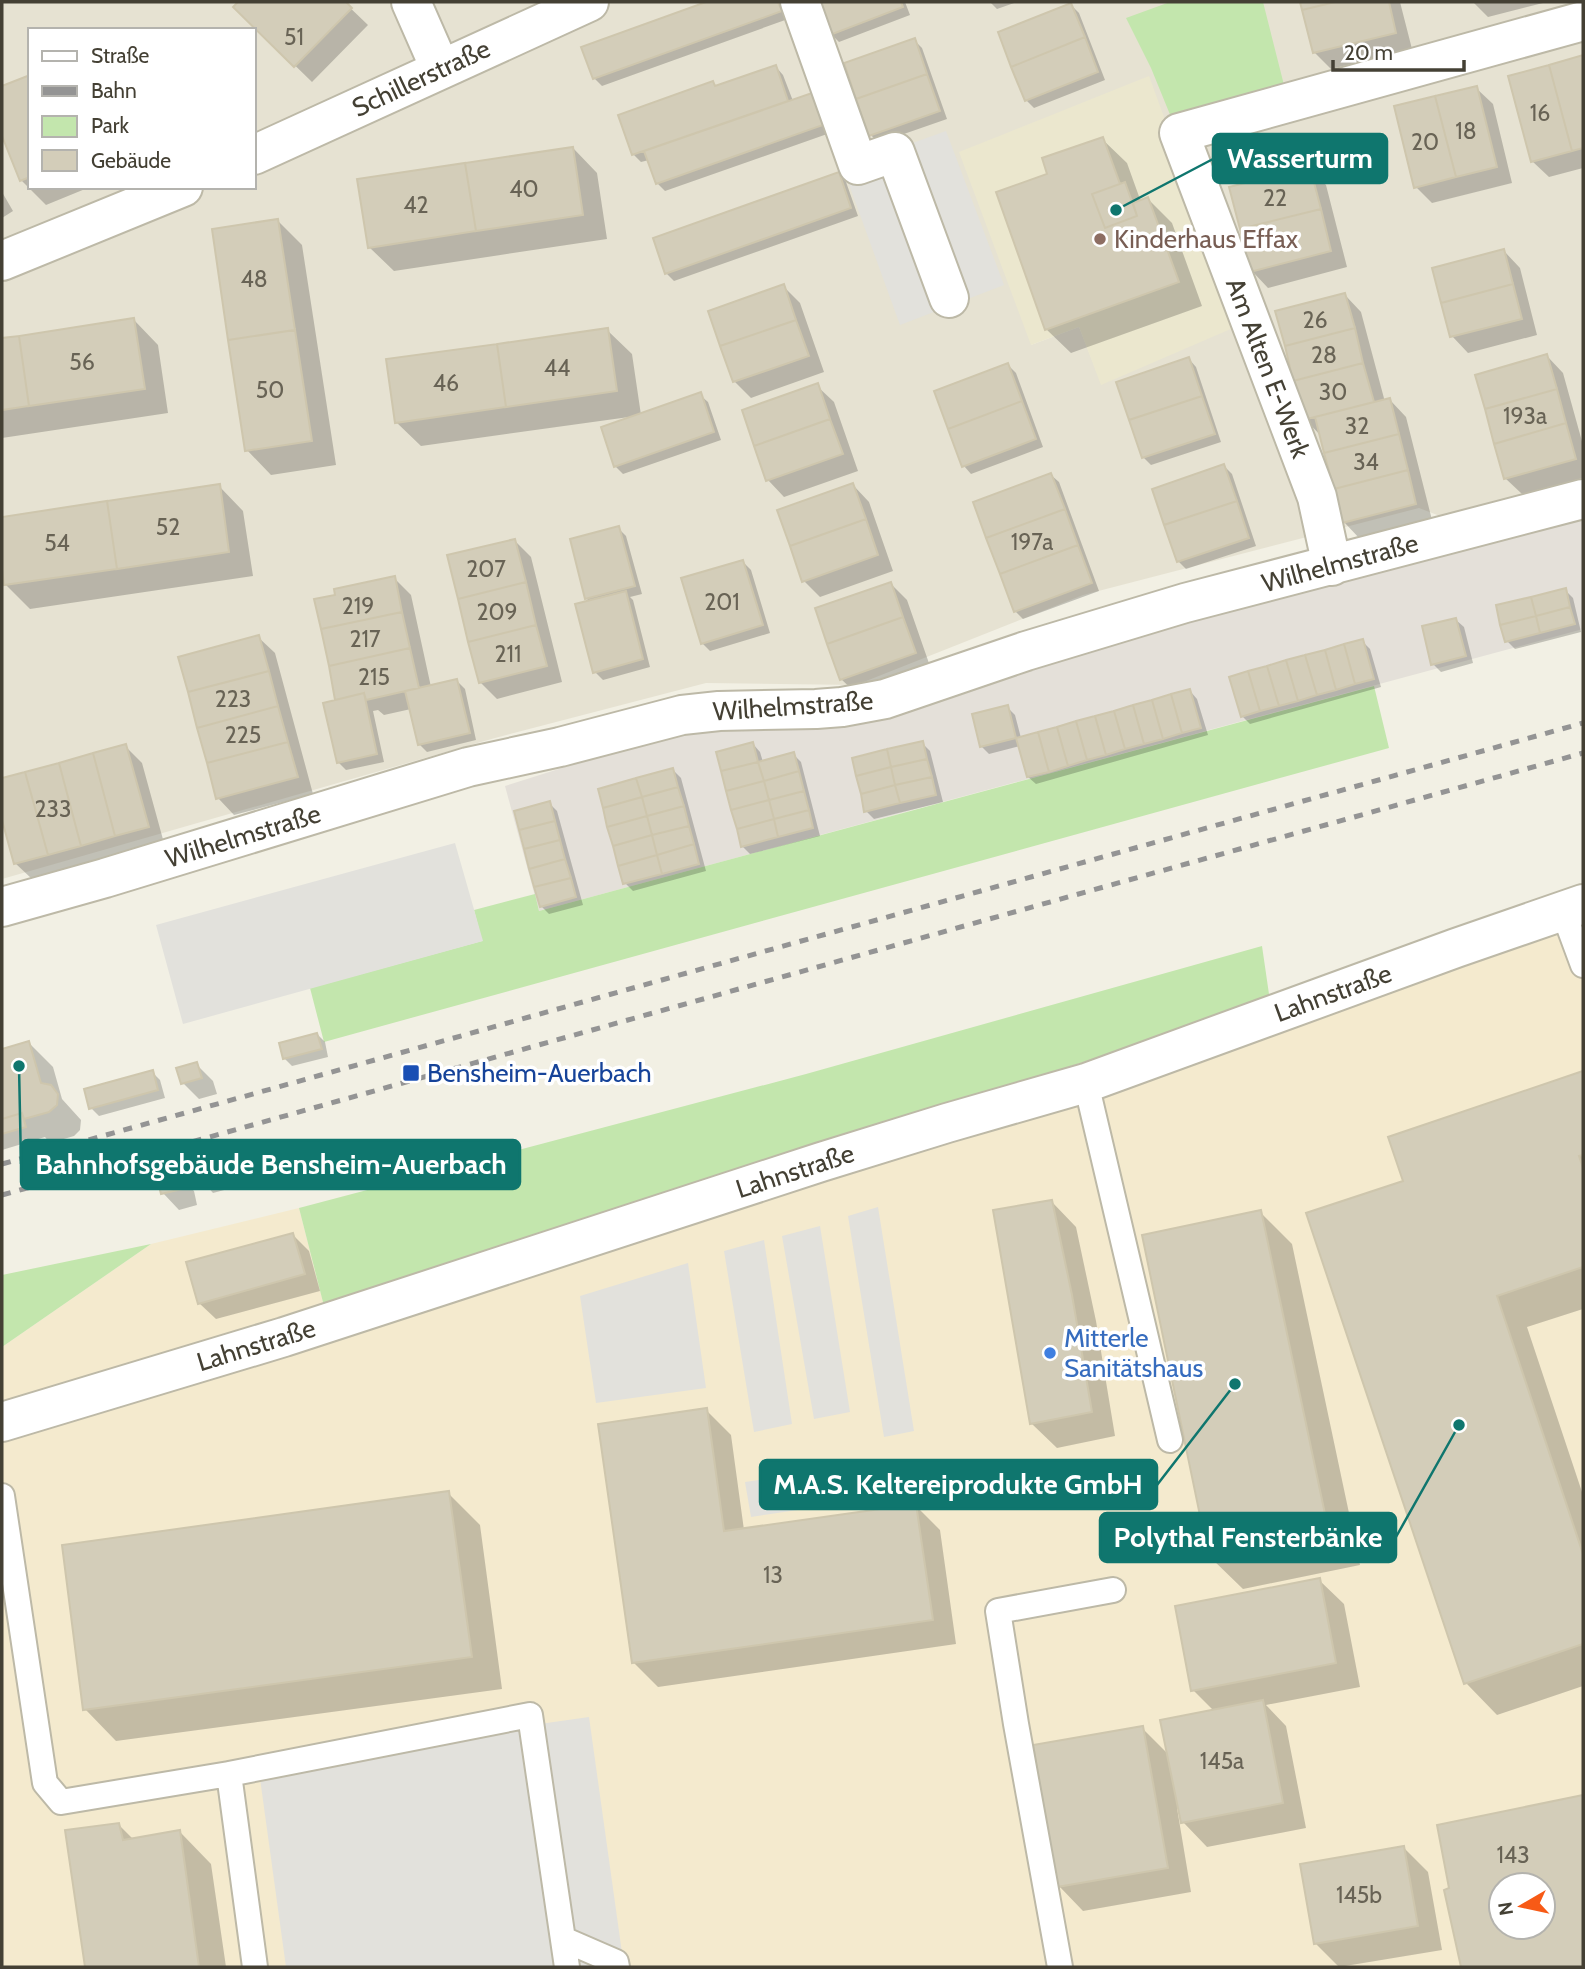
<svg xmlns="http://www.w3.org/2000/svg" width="1585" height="1969" viewBox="0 0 1585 1969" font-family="Cabin,sans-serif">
<rect width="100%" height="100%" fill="#f2f0e4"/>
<path fill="#e6e2d2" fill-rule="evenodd" d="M2,2h1581v510l-88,25 -76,-29 -336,87 -227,90 -150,-2 -211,55 -493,141zM30,30h224v157h-224zM1149,77l-47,308 -23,-58 -48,18z"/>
<path fill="#f4eace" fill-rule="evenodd" d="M1583,892v1075h-1581v-620l149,-103 148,-36 26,102zM1501,1885h42v42h-42z"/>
<path fill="#e4e0d9" d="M1583,512v117l-1044,282 -34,-125 193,-61 650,-148z"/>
<path fill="#ebe7ce" d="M1149,76l91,249 -139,60 -22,-58 -48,18 -72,-193z"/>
<path fill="#c3e6ad" d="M1170,2h93l21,83 -113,32 -20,-49 -25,-50z
M1374,686l15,62 -1065,294 -14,-54 172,-47 -8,-31 61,-16 4,17z
M1262,946l8,55 -945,309 -26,-102 507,-134z
M151,1244l-149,103v-72z"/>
<path fill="#e2e1dc" d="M946,131l58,154 -104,40 -57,-157z
M455,843l28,98 -300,83 -27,-99z
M878,1207l36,224 -30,6 -36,-221z
M820,1226l30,186 -36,7 -32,-183z
M764,1240l28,184 -38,8 -30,-181z
M688,1263l18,125 -110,15 -16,-107z
M874,1463l5,35 -128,19 -6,-35z
M589,1717l35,250h-338l-28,-203z"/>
<path fill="#0003" fill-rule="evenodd" d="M240,2h104l24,23 -56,57 -77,-75z
M712,2h70l6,17 -186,67 -8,-8 -11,-30z
M820,2h85l5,13 -71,27 -8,-8z
M990,2h27l-20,7z
M1302,2h98l12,47 -81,20 -17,-17z
M1473,2h74l-59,15z
M1071,5l8,8 26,67 -71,28 -8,-8z
M914,40l8,8 25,71 -69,24 -7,-8z
M1583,57v111l-34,9 -17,-16 -22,-84z
M776,67l7,8 10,26 19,-6 8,7 10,31 -165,58 -8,-8 -8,-23 -8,2 -7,-7 -13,-39 92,-32 4,4z
M30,76v111h60l-44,18 -25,-25 -19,-49v-43z
M1476,88l17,16 19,79 -80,20 -16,-16z
M1102,139l25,24 14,39 7,-3 24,24 30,83 -131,47 -25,-24 4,-154z
M573,148l24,25 10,66 -213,32 -25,-24z
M1309,169l17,16 21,82 -79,21 -16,-17z
M838,174l8,8 12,34 -184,65 -8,-8z
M2,192l11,19 -11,7z
M278,221l24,24 34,220 -65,10 -24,-25z
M1504,251l16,17 17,67 -69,18 -16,-17z
M783,286l17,17 24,69 -73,26 -17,-17z
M1345,295l16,17 24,90 5,-2 16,17 26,103 -72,19 -16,-17 -22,-85 -17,-18z
M134,320l24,25 10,68 -166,25v-98z
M607,330l25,24 9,61 59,-20 8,7 13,38 -98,34 -8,-8 14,-49 -208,29 -25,-24z
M1547,356l16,17 20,72v33l-61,16 -17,-16z
M1189,359l7,8 25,75 -70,23 -8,-8z
M1008,365l8,8 27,74 -72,27 -7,-8z
M817,386l17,16 24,69 -74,26 -16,-17 -24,-69z
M1224,466l8,8 24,72 -70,23 -8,-8z
M1051,475l8,7 40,109 -76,28 -8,-8z
M853,485l16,17 24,69 -73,26 -16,-16z
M219,486l24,25 10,65 -223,33 -24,-24 -4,-27v-39z
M618,528l8,8 16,58 -12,3 3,3 17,67 -47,13 -8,-8 -5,-70 -3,-3 -15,-59z
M515,541l16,16 31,125 -65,17 -17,-17z
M743,562l8,8 19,63 -60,18 -8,-8z
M394,578l17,17 20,92 26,-6 8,8 11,51 -49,12 -8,-8 -8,-35 -27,6 -6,-5 -5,1 11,51 -38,8 -8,-8 1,-61 -2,-2z
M891,584l16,16 24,69 -73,26 -17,-16z
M1565,590l8,8 8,34 -66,17 -8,-8z
M1456,620l8,7 9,36 -32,9 -8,-8z
M258,637l17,16 38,141 -79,21 -16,-17z
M1362,641l8,8 11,38 -131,37 -8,-8z
M1190,691l7,8 11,36 -172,49 -8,-7 -8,-31 -31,8 -8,-8 26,-39 8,8 6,23z
M922,743l8,8 13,51 -69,17 -8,-8z
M753,744l7,8 3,10 30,-8 8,8 19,74 -70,18 -8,-8z
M125,746l17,17 22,80 -132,36 -17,-16 -13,-50v-33z
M673,770l8,8 25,93 -73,20 -8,-8z
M549,803l8,8 26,94 -34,9 -8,-8z
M317,1034l8,8 3,15 -36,9 -8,-8z
M29,1043l24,24 9,32 19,21 -1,10 -6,6 -24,7 -5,-6 -43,13v-100z
M196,1064l17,17 4,13 -18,5 -16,-16z
M152,1072l8,8 5,18 -66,18 -8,-8z
M1583,1073v236l-56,18 56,168v191l-86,29 -31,-32 -60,-501 -15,-44z
M267,1148l8,8 5,19 -67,18 -7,-8z
M177,1175l17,16 3,14 -18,5 -16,-17z
M1052,1202l24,25 20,94 19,115 -58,12 -25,-24 -37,-212z
M1260,1212l32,32 68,321 -117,24 -32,-31z
M293,1235l16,16 11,40 -104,28 -17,-16z
M706,1410l25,25 13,95 172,-24 24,24 16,114 -298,43 -25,-25z
M448,1493l32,32 22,164 -386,52 -31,-32z
M1319,1580l25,24 16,83 -94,18 20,21 20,102 -99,19 -24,-25 -3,-15 -3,1 14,84 -108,19 -24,-25 83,-158 27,27 45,-44 -21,-21z
M1583,1797v170h-121l-16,-76 5,-1 -12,-64zM1501,1885h42v42h-42z
M119,1825l15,15 46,-8 31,32 15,103h-139l-20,-135z
M1404,1848l24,24 14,78 -103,17 -24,-24z"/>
<path fill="#d3cdb9" stroke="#cec6ad" stroke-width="2" fill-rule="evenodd" d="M238,2h108l6,6 -58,59 -61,-60z
M706,2h72l4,9 -189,68 -12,-32z
M818,2h83l2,5 -73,28z
M1300,2h35l-33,8z
M1335,2h54l7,31 -83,20 -11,-43z
M1071,3l14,34 -74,30 -13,-35z
M1085,37l13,35 -73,29 -14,-34z
M915,38l12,36 -71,25 -12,-36z
M1583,55v93l-11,3 -23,-86z
M776,65l12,36 -156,54 -14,-40 95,-34 2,5z
M1549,65l23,86 -41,11 -23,-86z
M927,74l13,37 -71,25 -13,-37z
M30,75v102l-10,4 -18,-45v-50z
M1477,86l20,81 -41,10 -21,-81z
M812,93l11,32 -167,59 -12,-33z
M1435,96l21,81 -42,11 -20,-82z
M1103,137l17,47 -28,10 13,34 32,-12 -4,-13 15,-6 31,85 -134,48 -49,-138 51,-18 -5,-16z
M573,147l10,68 -107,16 -11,-68z
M465,163l11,68 -108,17 -11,-69z
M1310,167l11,42 -81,20 -11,-42z
M839,172l12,36 -186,66 -12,-36z
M1125,182l12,34 -32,12 -13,-34z
M1321,209l10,42 -81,21 -10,-43z
M278,219l17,111 -67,10 -16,-111z
M1504,249l9,35 -72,19 -9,-35z
M784,284l12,36 -76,26 -12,-35z
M1513,284l9,35 -72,18 -9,-34z
M1345,293l10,35 -70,18 -10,-35z
M134,318l11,71 -116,17 -10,-70z
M796,320l13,36 -76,26 -13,-36z
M608,328l9,63 -111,16 -9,-63z
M1355,328l8,35 -70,18 -8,-35z
M295,330l17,111 -67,10 -17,-111z
M19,336l10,70 -27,4v-72z
M497,344l9,63 -111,16 -9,-64z
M1547,354l10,35 -72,20 -10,-34z
M1189,357l13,39 -73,24 -13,-38z
M1008,363l14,38 -74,28 -14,-38z
M1363,363l11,39 -71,18 -10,-39z
M818,383l12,36 -76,27 -12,-36z
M1557,389l9,34 -72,21 -9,-35z
M701,392l13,40 -100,35 -13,-40z
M1202,396l13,38 -73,24 -13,-38z
M1390,398l9,36 -75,19 -9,-36z
M1022,401l14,38 -74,28 -14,-38z
M830,419l13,35 -77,27 -12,-35z
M1566,423l10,36 -72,20 -10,-35z
M1399,434l9,36 -74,19 -10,-36z
M1224,464l13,37 -73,24 -12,-36z
M1408,470l8,34 -74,19 -8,-34z
M1051,473l14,36 -79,29 -13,-36z
M853,483l13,36 -76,27 -13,-36z
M220,484l9,68 -112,17 -10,-68z
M107,501l10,68 -113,16 -2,-16v-52z
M1237,501l12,37 -72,24 -13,-37z
M1065,509l13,36 -78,29 -14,-36z
M866,519l12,36 -76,27 -12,-36z
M619,526l16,60 -50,13 -15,-60z
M515,539l11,43 -68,17 -11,-44z
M1078,545l14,38 -78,29 -14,-38z
M743,560l20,65 -62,19 -20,-66z
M395,576l7,36 -81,17 -7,-30 21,-4 -1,-6z
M526,582l10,43 -68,17 -10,-43z
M891,582l12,35 -76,27 -12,-36z
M1566,588l4,19 -34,9 -5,-19z
M626,591l17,68 -50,14 -18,-69z
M1531,597l5,19 -36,9 -4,-20z
M1570,607l5,17 -35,9 -4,-17z
M402,612l8,36 -81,18 -8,-37z
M1536,616l4,17 -35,9 -5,-17z
M903,617l13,36 -76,27 -13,-36z
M1456,618l10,38 -35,9 -9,-39z
M536,625l11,41 -68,17 -11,-41z
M259,635l10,36 -81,21 -10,-35z
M1363,639l11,40 -19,5 -11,-40z
M1344,644l11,40 -19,6 -11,-40z
M410,648l9,40 -53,12 -2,-7 -29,7 -6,-34z
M1325,650l11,40 -19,5 -12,-40z
M1305,655l12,40 -19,6 -12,-41z
M1286,660l12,41 -19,5 -12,-40z
M1267,666l12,40 -19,5 -12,-40z
M269,671l9,35 -81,22 -9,-36z
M1248,671l12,40 -19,6 -12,-40z
M457,679l13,54 -52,12 -13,-54z
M1190,689l11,39 -19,5 -11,-39z
M364,693l13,61 -40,9 -14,-60z
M1171,694l11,39 -19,6 -11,-39z
M1152,700l11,39 -19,5 -11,-39z
M1008,705l8,33 -36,9 -8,-33z
M1133,705l11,39 -19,5 -11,-38z
M278,706l10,36 -81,21 -10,-35z
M1114,711l11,38 -19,6 -11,-39z
M1095,716l11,39 -19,5 -11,-39z
M1076,721l11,39 -19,6 -11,-39z
M1057,727l11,39 -19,6 -11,-40z
M1038,732l11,40 -22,5 -11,-39z
M923,741l4,18 -36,8 -4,-18z
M288,742l10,35 -82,22 -9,-36z
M753,742l5,20 -37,9 -5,-19z
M126,744l23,83 -34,9 -22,-83z
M887,749l4,18 -35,9 -4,-18z
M794,752l5,19 -35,10 -6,-19z
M93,753l22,83 -34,10 -22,-83z
M927,759l5,18 -37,8 -4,-18z
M758,762l6,19 -38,10 -5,-20z
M59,763l22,83 -33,9 -23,-83z
M891,767l4,18 -34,9 -5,-18z
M673,768l5,19 -36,10 -6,-19z
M799,771l5,20 -35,9 -5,-19z
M25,772l23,83 -34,9 -12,-44v-42z
M932,777l4,18 -36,8 -5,-18z
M636,778l6,19 -39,11 -5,-19z
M764,781l5,19 -38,10 -5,-19z
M895,785l5,18 -36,9 -3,-18z
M678,787l6,19 -37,10 -5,-19z
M804,791l5,19 -35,9 -5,-19z
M642,797l5,19 -40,11 -4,-19z
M769,800l5,19 -37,10 -6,-19z
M550,801l5,20 -36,9 -5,-19z
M684,806l5,20 -37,9 -5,-19z
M809,810l4,18 -35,9 -4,-18z
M647,816l5,19 -39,11 -6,-19z
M774,819l4,18 -37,10 -4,-18z
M555,821l5,19 -36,9 -5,-19z
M689,826l5,18 -37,11 -5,-20z
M652,835l5,20 -39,11 -5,-20z
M560,840l5,19 -36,10 -5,-20z
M694,844l5,20 -37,10 -5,-19z
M657,855l5,19 -39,10 -5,-18z
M565,859l6,19 -37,9 -5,-18z
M571,878l5,19 -36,10 -6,-20z
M317,1033l5,16 -39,10 -4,-16z
M29,1041l12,42 10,2 7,9 -1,11 -8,7 -25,7 -2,-6 -20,6v-70z
M197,1062l5,16 -21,6 -5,-16z
M153,1070l5,20 -69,19 -5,-20z
M1583,1071v84l-4,1 4,12v99l-86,29 86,258v90l-119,40 -158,-471 97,-32 -15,-44z
M22,1113l4,14 -24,7v-15z
M178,1173l4,16 -21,5 -4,-16z
M1052,1200l20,95 20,117 -62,12 -37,-214z
M1261,1210l68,323 -120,26 -67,-324z
M293,1233l12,41 -107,30 -12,-42z
M707,1408l17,123 192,-27 17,116 -301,43 -34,-239z
M449,1491l23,166 -389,53 -21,-165z
M1320,1578l16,85 -145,28 -16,-85z
M1263,1700l20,103 -102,20 -21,-103z
M1143,1726l25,142 -111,19 -24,-142z
M1583,1795v172h-122l-17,-77 5,-2 -12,-63zM1501,1885h42v42h-42z
M119,1823l4,17 57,-10 19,137h-114l-20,-137z
M1404,1846l14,80 -104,18 -14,-80z"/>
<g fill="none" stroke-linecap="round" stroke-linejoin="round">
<g stroke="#bdb9a7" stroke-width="28">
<path id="lane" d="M1563,911l20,54
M1086,1083l84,357
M2,1496l43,287 16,19 168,-28 26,193
M229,1774l301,-59 37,252
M563,1939l53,23 1,5
M1060,1967l-44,-243 -18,-113 115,-21"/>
</g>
<g stroke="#bdb9a7" stroke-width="42">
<path id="street" d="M411,2l29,66
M800,2l58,163 37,-13 54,146
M254,155l335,-153
M2,261l181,-74
M1332,566l-15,-69 -138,-364 404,-112
M2,907l103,-29 363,-111 92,-20 122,-32 37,-4 97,-2 26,-2 43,-8 141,-48 159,-48 398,-104
M2,1422l282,-85 537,-175 126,-39 139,-40 370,-135 127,-44"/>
</g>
<use href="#lane" stroke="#fff" stroke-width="24"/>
<use href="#street" stroke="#fff" stroke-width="38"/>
<path stroke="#949494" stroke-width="5" stroke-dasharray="9 9" stroke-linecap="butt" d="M2,1164l1581,-441
M2,1195l1581,-442"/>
</g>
<circle fill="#8d6e63" stroke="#fff" stroke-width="2.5" cx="1100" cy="239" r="7"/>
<rect fill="#1a4fb4" stroke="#fff" stroke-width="2.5" x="402" y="1064" width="18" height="18" rx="3.5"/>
<circle fill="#3f7fe0" stroke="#fff" stroke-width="2.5" cx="1050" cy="1353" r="7"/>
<g text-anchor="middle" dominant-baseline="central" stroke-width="7" stroke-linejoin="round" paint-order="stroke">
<g font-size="23" fill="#686355">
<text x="294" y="37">51</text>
<text x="1540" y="113">16</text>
<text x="1466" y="131">18</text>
<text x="1425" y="142">20</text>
<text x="524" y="189">40</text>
<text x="1275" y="198">22</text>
<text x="416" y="205">42</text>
<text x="254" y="279">48</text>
<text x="1315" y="320">26</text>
<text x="1324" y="355">28</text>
<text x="82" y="362">56</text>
<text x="557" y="368">44</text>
<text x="446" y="383">46</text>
<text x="270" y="390">50</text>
<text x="1333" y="392">30</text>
<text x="1525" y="416">193a</text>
<text x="1357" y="426">32</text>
<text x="1366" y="462">34</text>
<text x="168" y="527">52</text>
<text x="1032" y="542">197a</text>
<text x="57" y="543">54</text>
<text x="486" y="569">207</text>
<text x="722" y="602">201</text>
<text x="358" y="606">219</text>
<text x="497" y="612">209</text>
<text x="365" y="639">217</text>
<text x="508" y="654">211</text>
<text x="374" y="677">215</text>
<text x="233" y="699">223</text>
<text x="243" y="735">225</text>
<text x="53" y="809">233</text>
<text x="773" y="1575">13</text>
<text x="1222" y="1761">145a</text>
<text x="1513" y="1855">143</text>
<text x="1359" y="1895">145b</text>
</g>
<g font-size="26" fill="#444034" stroke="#fff">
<text transform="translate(421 78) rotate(-25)">Schillerstraße</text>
<text transform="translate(1268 368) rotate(69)">Am Alten E-Werk</text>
<text transform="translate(1340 563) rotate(-15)">Wilhelmstraße</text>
<text transform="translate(793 706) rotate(-4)">Wilhelmstraße</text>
<text transform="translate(243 836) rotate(-17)">Wilhelmstraße</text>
<text transform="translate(1333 993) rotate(-20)">Lahnstraße</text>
<text transform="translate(795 1171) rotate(-18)">Lahnstraße</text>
<text transform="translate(256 1345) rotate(-17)">Lahnstraße</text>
</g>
<g font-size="26" fill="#785e54" stroke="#fff" text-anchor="start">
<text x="1114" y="239">Kinderhaus Effax</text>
</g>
<g font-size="26" fill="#164399" stroke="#fff" text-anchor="start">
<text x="427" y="1073">Bensheim-Auerbach</text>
</g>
<g font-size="26" fill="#366cbe" stroke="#fff" text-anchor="start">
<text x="1064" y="1338">Mitterle<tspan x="1064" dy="30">Sanitätshaus</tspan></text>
</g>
</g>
<path fill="none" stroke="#0f766e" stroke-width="2.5" d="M1116 210L1213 159M19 1066L21 1164M1235 1384L1157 1485M1459 1425L1396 1537"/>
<g fill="#0f766e" stroke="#fff" stroke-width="2.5">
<circle cx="1116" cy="210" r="7"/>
<circle cx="19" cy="1066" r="7"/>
<circle cx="1235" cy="1384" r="7"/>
<circle cx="1459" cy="1425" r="7"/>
</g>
<g fill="#0f766e" stroke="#0f766e" stroke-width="2.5">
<rect x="1213" y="134" width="174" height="49" rx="7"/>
<rect x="21" y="1140" width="499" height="49" rx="7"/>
<rect x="760" y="1460" width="397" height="49" rx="7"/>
<rect x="1100" y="1513" width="296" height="49" rx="7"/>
</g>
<g font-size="28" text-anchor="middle" font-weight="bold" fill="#fff">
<text x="1300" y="168">Wasserturm</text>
<text x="271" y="1174">Bahnhofsgebäude Bensheim-Auerbach</text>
<text x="958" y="1494">M.A.S. Keltereiprodukte GmbH</text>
<text x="1248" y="1547">Polythal Fensterbänke</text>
</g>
<rect width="1585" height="1969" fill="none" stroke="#444034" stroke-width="7"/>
<rect x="28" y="28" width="228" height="161" fill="#ffffff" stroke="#b4b3ae" stroke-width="2"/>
<rect x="42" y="51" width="35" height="10" fill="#ffffff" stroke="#b4b3ae" stroke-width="2"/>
<text x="91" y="63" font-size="21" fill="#444034">Straße</text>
<rect x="42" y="86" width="35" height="10" fill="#949494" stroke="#b4b3ae" stroke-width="2"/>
<text x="91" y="98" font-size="21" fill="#444034">Bahn</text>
<rect x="42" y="116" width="35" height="21" fill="#c3e6ad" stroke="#b4b3ae" stroke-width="2"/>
<text x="91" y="133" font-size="21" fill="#444034">Park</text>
<rect x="42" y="150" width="35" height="21" fill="#d3cdb9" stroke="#b4b3ae" stroke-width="2"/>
<text x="91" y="168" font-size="21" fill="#444034">Gebäude</text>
<g transform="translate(1522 1906) rotate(261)"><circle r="33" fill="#ffffff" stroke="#b4b3ae" stroke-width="2"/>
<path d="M0-5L12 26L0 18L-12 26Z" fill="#f75a16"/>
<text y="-10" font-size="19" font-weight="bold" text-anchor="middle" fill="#444034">N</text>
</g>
<path d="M1333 60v10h131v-10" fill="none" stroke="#444034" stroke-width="3.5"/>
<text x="1344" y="60" font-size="21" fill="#444034" stroke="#ffffff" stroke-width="5" paint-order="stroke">20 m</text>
</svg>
